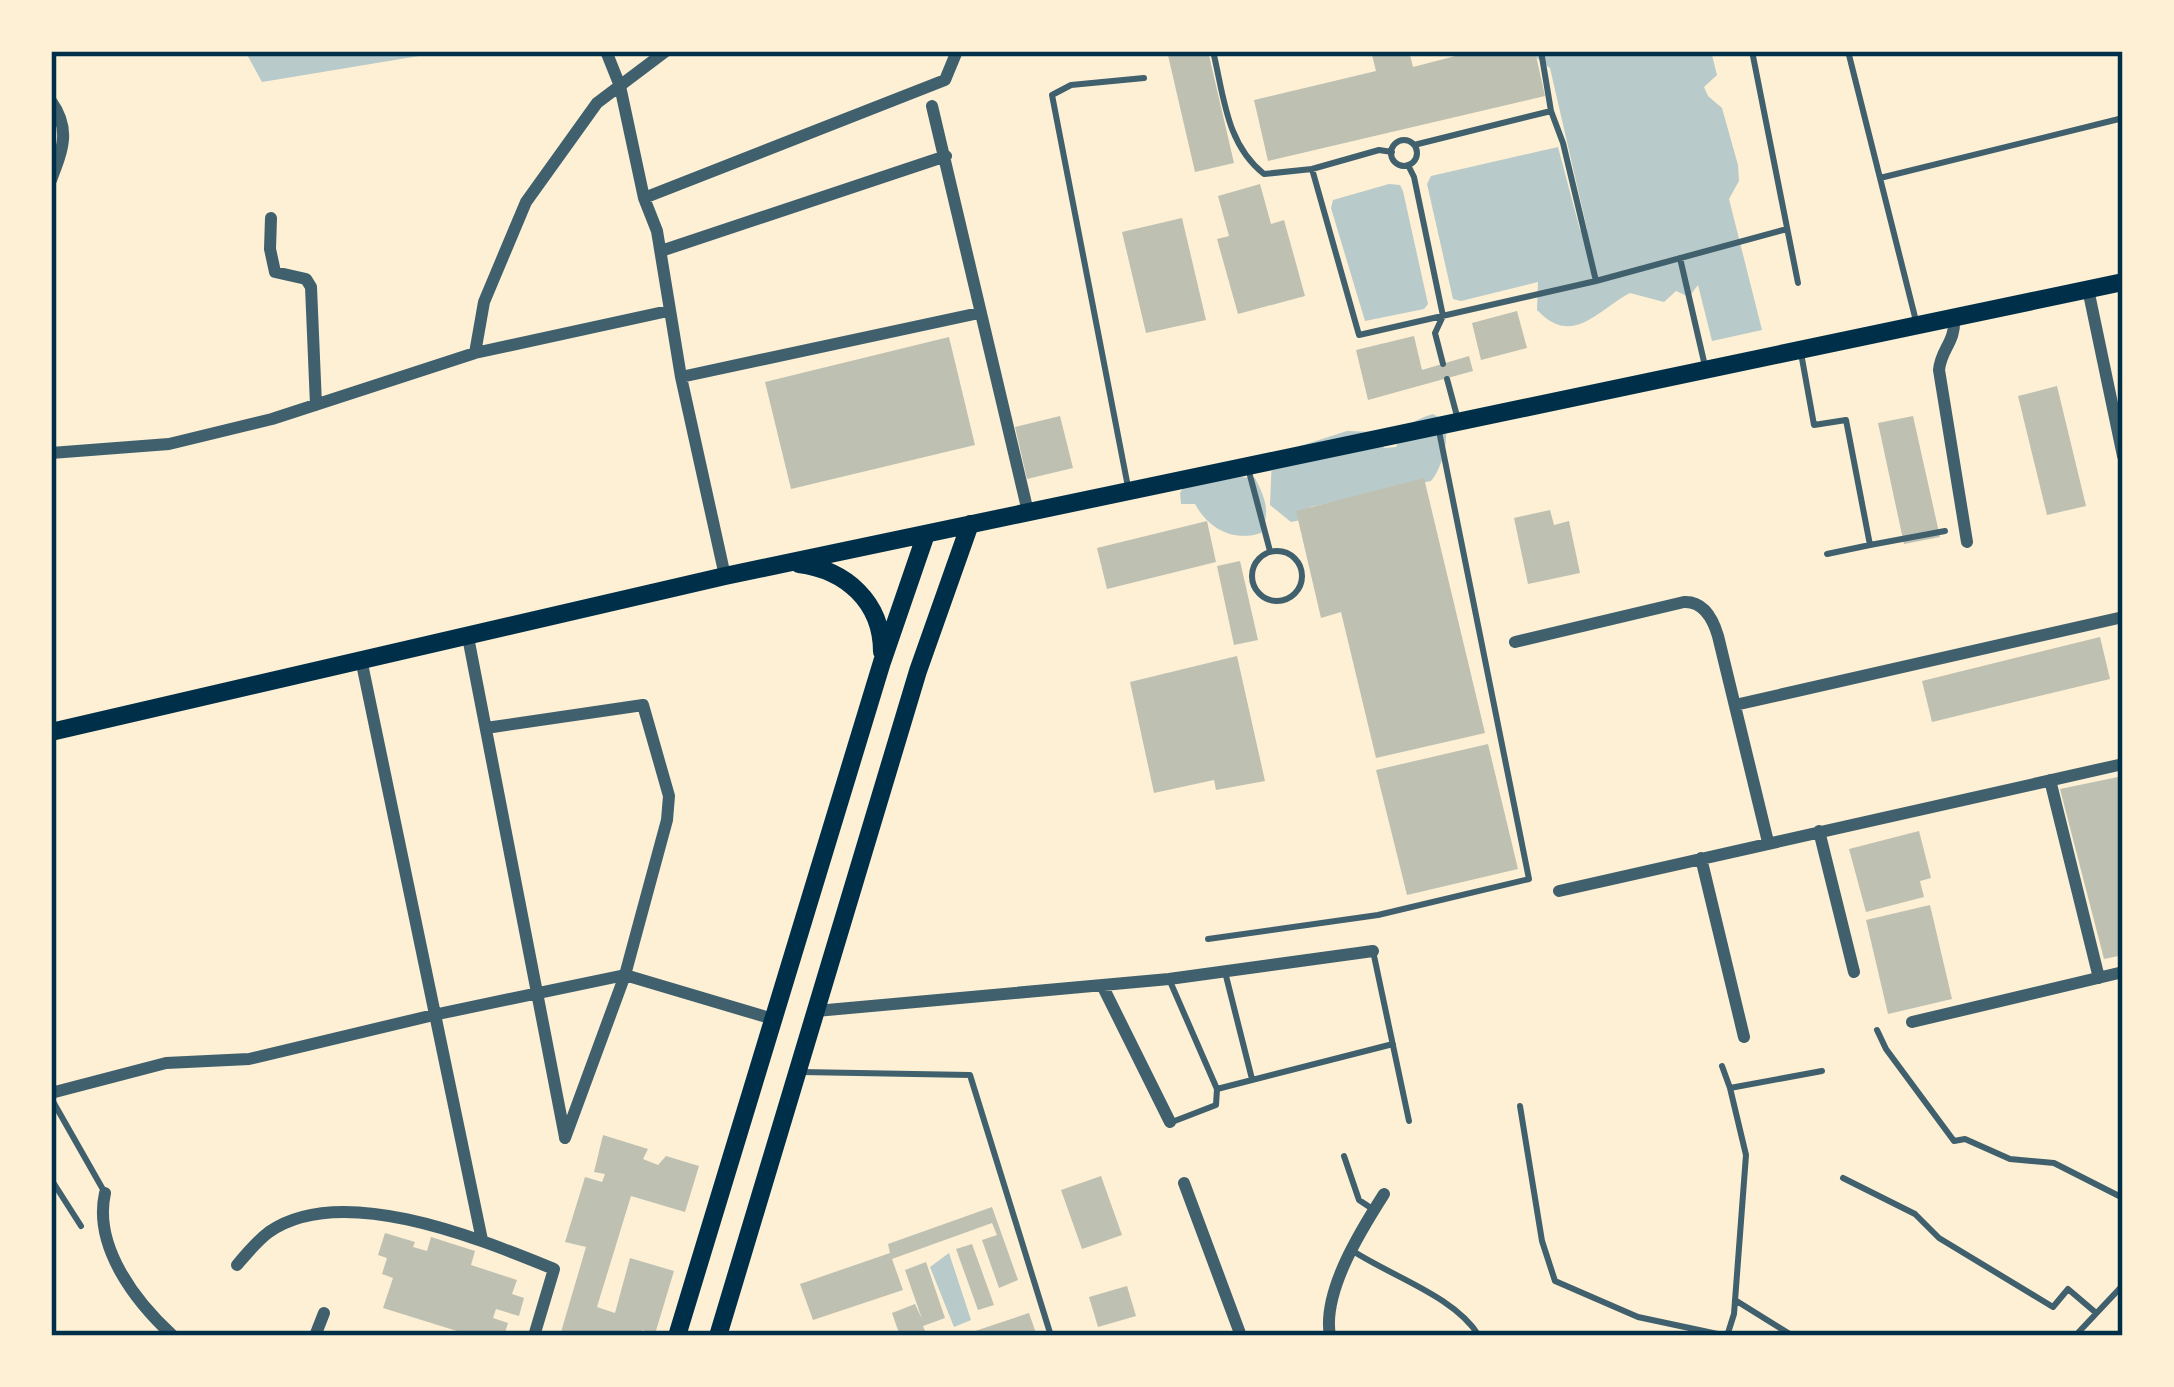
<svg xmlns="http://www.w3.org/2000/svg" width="2174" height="1387" viewBox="0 0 2174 1387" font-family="'Varela Round',sans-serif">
<rect width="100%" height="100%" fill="#fdf0d5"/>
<path fill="#b9caca" d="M245,51h185l1,3 -169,28z
M1534,51h177l6,24 -13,12 4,9 14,12 16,57 1,16 -10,18 33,131 -50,11 -14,-56 -9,12 -13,-6 -12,11 -34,-9c-33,17 -57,55 -93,17l1,-28 -77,19 -8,-2 -26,-115 4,-8 127,-29 22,83 7,-1 -37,-161 -16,-12z
M1389,184l11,1 3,6 25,113 -4,5 -59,12 -34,-113 2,-8z
M1433,414l11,6c6,17 -1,47 -13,61l-121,26 -4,12 -15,3 -21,-17 2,-50 75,-24 30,1 7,16 12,-1c9,-21 15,-26 37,-33z
M1241,477l14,1c10,20 16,33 6,55 -28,9 -52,-4 -66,-29h-14l-1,-11 4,-6z
M949,1253l22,67 -17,7 -24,-60z"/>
<path fill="#bec0b2" d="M1167,51h41l26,112 -39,9z
M1371,51h38l4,16 62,-16h60l10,45 -277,65 -14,-61 122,-29z
M1260,184l11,40 13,-4 21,76 -67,18 -21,-75 12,-3 -11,-40z
M1182,218l24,102 -60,13 -24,-101z
M1517,311l10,37 -46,12 -9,-37z
M1414,336l8,34 47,-14 4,15 -105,29 -12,-50z
M949,337l26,108 -184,44 -26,-107z
M2057,386l29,120 -39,9 -29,-119z
M1060,416l13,52 -46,11 -12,-52z
M1913,416l27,121 -36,7 -26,-121z
M1424,478l61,255 -109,25 -35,-146 -20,6 -25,-107z
M1550,510l4,15 15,-4 11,52 -52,11 -14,-66z
M1207,521l9,41 -109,27 -10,-41z
M1240,561l18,79 -24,5 -17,-79z
M2100,637l10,42 -178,43 -10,-41z
M1237,656l28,125 -49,9 -2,-10 -60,13 -24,-111z
M1488,744l30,125 -111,26 -31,-125z
M2123,776v179l-19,4 -44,-170z
M1919,831l12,47 -11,3 4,16 -58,15 -17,-63z
M1930,905l22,94 -64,15 -22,-94z
M603,1135l45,14 -5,10 15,6 8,-9 33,10 -14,46 -54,-16 -34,111 18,6 15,-55 44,13 -19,63 -13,-4 -2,6h-66l-13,-4 25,-85 -21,-5 20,-65 17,5 3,-8 -11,-2z
M1101,1176l21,59 -40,14 -21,-59z
M992,1207l26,73 -19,8 -17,-48 15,-5 -5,-12 -100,36 11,31 -90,30 -13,-36 90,-31 -2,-9z
M385,1233l30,9 -2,5 14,4 4,-14 44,14 -4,14 46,15 -5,14 12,4 -5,18 -23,-7 -3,9 15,5 -4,13h-31l-90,-28 10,-30 -11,-4 5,-16 -9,-3z
M972,1244l22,61 -16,5 -22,-61z
M926,1262l19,56 -22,8 4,10h-27l-8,-23 23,-9 7,15 -17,-49z
M1127,1286l9,30 -38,11 -9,-30z
M1029,1313l8,23h-74v-1z"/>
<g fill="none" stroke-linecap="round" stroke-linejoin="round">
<path stroke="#3f606c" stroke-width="6" d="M1213,51c11,45 13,93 51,123l48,-5 67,-19 13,2
M1752,51l46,232
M1848,51l68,270
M1551,111l12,32 33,138
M1391 153a13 13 0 1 1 26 0a13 13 0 1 1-26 0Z
M1414,145l137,-34 -10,-60
M1408,165l6,12 29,139 -8,17 8,31
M1312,169l47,166 237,-54 191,-52
M1880,178l243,-60
M1680,258l25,108
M1801,353l13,72 32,-5 24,125 75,-14
M1447,379l10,37
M1248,468l22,83
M1128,487l-76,-392 19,-10 73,-7
M1252 576a25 25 0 1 1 50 0a25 25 0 1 1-50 0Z
M1827,554l43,-9
M1208,939l170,-24 151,-36 -90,-448
M1373,951l36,170
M1225,972l27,107
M1169,979l48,110 -1,16 -44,17
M1877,1030l9,19 68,92 11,-2 45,20 44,4 69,35
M1722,1066l8,22 92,-17
M801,1072l169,3 81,261
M1217,1089l176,-45
M51,1098l54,95
M1520,1106l22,135 13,40 83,36 89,19 7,-22 12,-159 -16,-67
M1344,1156l15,44 12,8
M1843,1178l72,36 24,24 114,69 15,-18 27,23
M51,1179l30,47
M1353,1251c38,25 103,46 126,85
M1735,1300l58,36
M2075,1336l48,-51"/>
<path stroke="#3f606c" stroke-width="12" d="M606,51l14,35 24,112 13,33 24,146 44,199
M51,101c20,28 12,48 0,79
M932,106l96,406
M644,198l301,-118 12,-29
M271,218l-1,31 5,23 31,7 5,8 5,118
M661,251l285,-95
M2088,289l35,167
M1954,317c2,26 -13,31 -15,53l28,172
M475,353l9,-51 42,-100 71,-99 69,-52
M681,377l298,-64
M51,453l118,-9 103,-25 203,-66 193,-42
M468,637l97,500
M1515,642l169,-40c20,-1 29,17 34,34l50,206
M361,659l121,581
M1735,705l388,-88
M486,728l157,-23 26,91 -2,24 -42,155 -60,163
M2050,780l49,198
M1819,831l35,141
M1701,858l43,179
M1559,891l564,-127
M1102,985l68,137
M816,1011l353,-32 204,-28
M1912,1022l211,-50
M51,1093l115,-30 83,-4 189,-45 187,-39 148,44
M1184,1183l57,153
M105,1193c-12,54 31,109 68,143
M237,1265c10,-12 20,-24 32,-33 73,-51 213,8 285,37l-20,67
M315,1336l9,-23
M1330,1336c-8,-44 31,-106 54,-142"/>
<path stroke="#003049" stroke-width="18" d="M799,564c47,6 83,38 83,88
M51,732l674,-156 1398,-294
M677,1336l205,-674 44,-128
M718,1336l200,-665 52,-147"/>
</g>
<rect width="2174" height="1387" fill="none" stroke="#fdf0d5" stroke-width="108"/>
<rect x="54" y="54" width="2066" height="1279" fill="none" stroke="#003049" stroke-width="4.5"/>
</svg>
